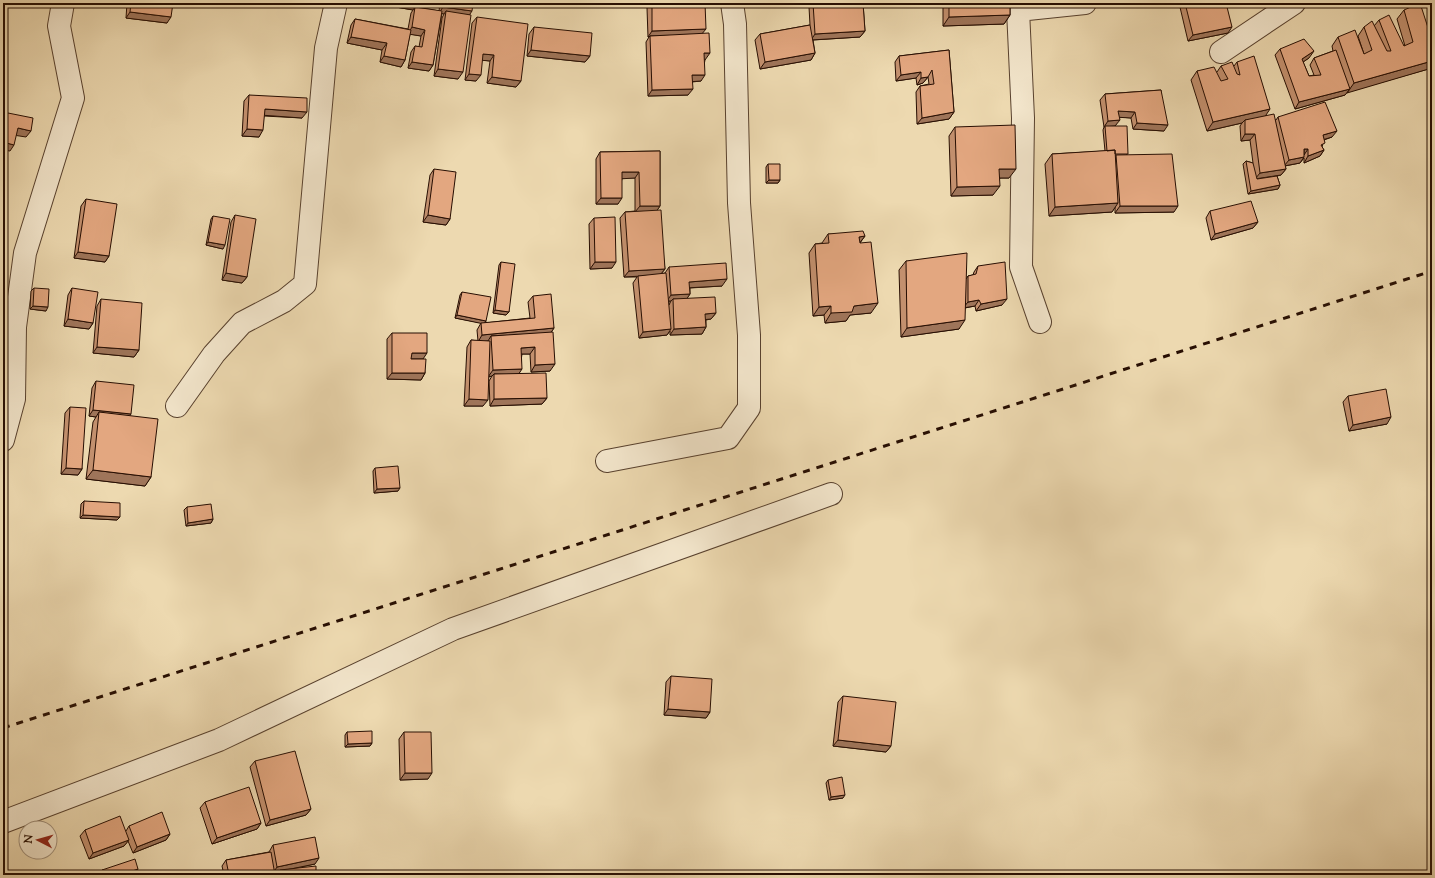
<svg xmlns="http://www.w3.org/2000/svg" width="1435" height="878" viewBox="0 0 1435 878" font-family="'Sorts Mill Goudy',serif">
<rect width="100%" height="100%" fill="#edd9b0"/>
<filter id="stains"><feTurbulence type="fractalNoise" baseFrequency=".005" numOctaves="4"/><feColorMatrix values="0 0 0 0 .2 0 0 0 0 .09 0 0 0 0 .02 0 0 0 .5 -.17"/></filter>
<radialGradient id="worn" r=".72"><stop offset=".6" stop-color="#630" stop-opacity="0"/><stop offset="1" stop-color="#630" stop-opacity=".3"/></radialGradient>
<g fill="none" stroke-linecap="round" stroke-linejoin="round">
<g stroke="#58412e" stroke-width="24">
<path id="minor" d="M1221,52l73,-49
M1040,322l-19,-55 2,-149 -5,-108 67,-7
M177,406l37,-52 28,-31 42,-22 21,-17 21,-236 10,-45
M3,440l11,-41 1,-72 10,-74 48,-155 -14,-72 4,-23
M607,461l121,-23 21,-30v-73l-10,-132 -4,-179 -3,-21
M3,822l216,-82 234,-111 378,-135"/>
</g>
<use href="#minor" stroke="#f3e6cc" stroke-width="22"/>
<path stroke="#270e02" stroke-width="3" stroke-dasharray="7 7" stroke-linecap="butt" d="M3,728l1429,-457"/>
</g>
<path fill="#c3906e" stroke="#270e02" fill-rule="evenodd" d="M127,3h46l-6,20 -41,-5z
M373,3h47l-3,4 22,4 1,-8h33l-4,11 -11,65 -24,-3 8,-58 2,-4 -2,-1 -9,52 -4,6 -21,-3 3,-16 4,-6 4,1 2,-11 -11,-2 -5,26 -4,7 -21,-5 2,-12 -35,-7 4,-18 4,-6 53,10 3,-16 2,-3z
M650,3h55l-3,31 3,26 -4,21 -9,1 -4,13 -40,1 -2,-54 3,-5h-1l-1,-29z
M806,3h57l2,28 -5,6 -47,3 2,13 -4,7 -51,9 -5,-29 5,-6 50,-9 -1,-18 2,-3h-5z
M943,3h67v12l-6,9 -61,2z
M1179,3h47l2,30 -40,8z
M1404,10l28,58 -85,24 -2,3 -50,14 -20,-54 5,-6 29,9 -6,4 6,14 5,-1 -4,-10 4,-7 19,-7 -1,-5 6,-9 26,17 -6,-18 6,-9 10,-1 5,-6 25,26h1l-8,-27z
M477,17l44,64 -5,6 -29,-4 3,-22 -8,-1 -6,21 -11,-1 7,-57z
M534,27l56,29 -5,6 -58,-6 2,-22z
M949,50l5,62 -5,7 -32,5 -1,-32 4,-6 9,-2 -1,-7 -5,6 -6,2 -1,-7 -20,3 -1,-19 4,-6z
M1237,62l28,54 11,4 2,-3 54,20 -8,3 -2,7 2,3 -4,6 -16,7v-5l-4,5 -15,3 1,3 -5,6 -4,1 3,9 -2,4 -30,5 -5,-30 3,-3 7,2 -3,-23 -9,1 -1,-15 2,-3 -35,8 -16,-51 6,-9 20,1 4,-6h13z
M1161,90l3,41 -31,-2 -2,-11 -11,-1 -5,9h-3l15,29 47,57 -59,1v-6l-3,5 -63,4 -4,-52 7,-10 53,-3 -2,-21 1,-3 -4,-27 5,-6z
M249,95l53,23 -38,-2 -5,21 -17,-1 2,-35z
M955,127l54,51h-9l-7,17 -42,1 -2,-60z
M660,151v55l-3,4 8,59 -4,5 4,-1 4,-6 53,19 -32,2v6l-3,4 29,15 -5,6 -5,1v7l-4,7 -32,1v-4l-3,4 -28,3 -6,-55 4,-6h-13l-4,-59 5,-6 10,-1v-33h-13l-4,26h-22v-45l4,-7zM669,301h2l-2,4z
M768,164l12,16 -2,3h-12v-16z
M434,169l16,50 -4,6 -23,-3 7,-47z
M86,199l23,57 -4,6 -31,-4 7,-52z
M1210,211l48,11 -5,6 -42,12 -5,-22z
M235,215l12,62 -5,6 -20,-3 9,-58z
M213,216l10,33 -17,-4 5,-26z
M594,218l18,50 -22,1 -1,-45z
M828,234l37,2 -5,7 11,70 -21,2 -4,6 -21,2 -1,-8 -11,1 -4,-63 6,-9 7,-1z
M906,261l60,18 2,-3 5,-1 1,-3 4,-6 24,39 -26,6 -1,-5 -10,2 -6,21 -58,8 -2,-67z
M501,262l8,50 -3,3 -13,-2 6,-48z
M34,288l12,23 -16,-2 1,-18z
M72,288l21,35 -4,6 -25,-3 4,-31z
M462,292l24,29 -1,2 45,-5 -2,-16 5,-6 21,32 -3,4 -1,39 -19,1 -1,-18h-8l-3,20 28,24 -5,6 -52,2 -1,-25 3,-5h-3l-6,30h-19l3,-59 4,-7 7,1 -1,-11 4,-7h1l-27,-5 5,-23z
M101,299l38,51 -5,7 -41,-4 4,-47z
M392,333l31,26 2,14 -4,7 -34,-1v-40z
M96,381l34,35 21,61 -6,9 -59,-7 7,-57 3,-5 -7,-1 3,-28z
M1348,396l39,28 -38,7 -6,-29z
M70,407l12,62 -4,6 -17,-1 4,-61z
M375,468l23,23 -24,2 -1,-22z
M84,501l36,16 -3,3 -37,-2 1,-14z
M187,507l26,12 -2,4 -25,3 -2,-16z
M671,676l39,36 -4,6 -42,-3 2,-33z
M843,696l48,50 -5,6 -53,-6 5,-44z
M347,732l25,11 -2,3 -25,1v-12z
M404,732l24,47 -28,1 -1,-41z
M255,761l56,48 -5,6 -40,11 -16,-59z
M828,780l15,18 -14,2 -3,-17z
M205,802l56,21 -4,6 -45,15 -12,-36z
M129,826l41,8 -4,6 -33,13 -5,-12 -4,5 -35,13 -9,-23 5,-6 41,1z
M273,845l42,19 -23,5 24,6h-38v-1l2,-2 -5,1v2h-51l-2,-9 4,-6 43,-8z
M102,870l34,3 -8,2h-28v-2z"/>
<path fill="#9f755a" stroke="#270e02" d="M373,3h47l-5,8v-4l-2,3z
M807,3h5l-1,1h-5z
M443,7l29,4 -4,6 -22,-6 -2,3 -5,-1z
M130,12l41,5 -4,6 -41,-5z
M1010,15l-6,9 -61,2 6,-9z
M412,27l13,3 -4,6 -13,-2z
M1232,27l-4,6 -40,8 5,-6z
M706,29l-5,6 -51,1 -1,1h-1l4,-6z
M865,31l-5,6 -49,3 4,-6z
M351,37l36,6 -5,7 -35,-7z
M531,50l59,6 -5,6 -58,-6z
M1314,51l-5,7 -12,8 5,-7z
M704,53h6l-5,7 -5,-1z
M815,53l-4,7 -51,9 5,-7z
M483,54l11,1 -4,6 -11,-1z
M384,56l21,4 -4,7 -21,-5z
M1432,61v7l-85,25 7,-10z
M412,62l21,3 -4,6 -21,-3z
M438,69l25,3 -5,7 -24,-3z
M921,72l-5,6 -20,3 5,-6z
M469,74l12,1 -5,6 -11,-1z
M692,75h13l-4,6 -14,1z
M492,77l29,4 -5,6 -29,-4z
M928,77l-5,6 -6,2 4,-7z
M693,89l-5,6 -40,1 4,-6z
M1350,89l-5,6 -50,14 4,-7z
M265,109l42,3 -5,6 -42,-3z
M1270,109l-6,9 -19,2 -3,3 -35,8 6,-9z
M1118,111l17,1 -4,6 -17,-1z
M954,112l-5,7 -32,5 5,-6z
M1120,120l-5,6 -11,1 4,-6z
M1137,123l31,2 -4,6 -31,-2z
M18,128l13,3 -5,6 -13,-2z
M247,129l16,1 -4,7 -17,-1z
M1337,131l-5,6 -13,4 4,-6z
M1245,134h10l-5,6 -9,1z
M3,142l11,3 -4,6 -7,-1z
M1304,149h4l-4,6z
M1324,150l-4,6 -16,7 4,-7z
M1304,157l-4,6 -16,3 5,-6z
M999,169h17l-7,9h-16z
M1286,169l-5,6 -26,4 5,-6z
M622,172h17l-4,6 -17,1z
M769,180h11l-2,3h-12z
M1280,185l-2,4 -30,5 3,-3z
M1000,186l-7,9 -42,1 6,-9z
M601,198h21l-4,6h-22z
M1118,203l-6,9 -63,4 6,-9z
M640,206h20l-4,6h-21z
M1120,206h58l-4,6 -59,1z
M428,215l22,4 -4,6 -23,-3z
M1258,222l-5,6 -42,12 4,-6z
M865,236l-7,9 1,-8z
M208,242l17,3 -2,4 -17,-4z
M78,252l31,4 -4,6 -31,-4z
M595,262h21l-4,6 -22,1z
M665,269l-5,6 -36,2 5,-6z
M226,273l21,4 -5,6 -20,-3z
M727,279l-5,7 -37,2 4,-6z
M690,294l-4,6 -13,-1 -2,2h-4l4,-6z
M1007,299l-5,6 -26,6 5,-7z
M979,300l-4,6 -12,2 5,-6z
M878,303l-7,10 -21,2 -4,6 -21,2 6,-10 23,-7z
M33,306l15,1 -2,4 -16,-2z
M831,306l-7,9 -11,1 6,-9z
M495,310l14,2 -3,3 -13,-2z
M716,313l-5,6 -10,1 4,-6z
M457,315l29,6 -2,3 -29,-6z
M68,319l25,4 -4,6 -25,-3z
M965,320l-6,9 -58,8 6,-9z
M706,327l-4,7 -32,1 4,-6z
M554,328l-4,6 -59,2 -3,5 -10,1 4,-7z
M671,329l-4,6 -28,3 4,-6z
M97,347l42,3 -5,7 -41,-4z
M535,347l-5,7h-13l4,-6z
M412,353h15l-4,6h-16z
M555,364l-5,7 -19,1 4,-7z
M522,369l-4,6 -24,-1 -2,2 -4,1 5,-7z
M392,373h33l-4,7 -34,-1z
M547,398l-5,6 -52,2 4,-7z
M469,399l19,1 -5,6h-19z
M93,410l38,4 -4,6 -28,-8 -3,5 -7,-1z
M1391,417l-4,7 -38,7 4,-6z
M66,468l16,1 -4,6 -17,-1z
M93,470l58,7 -6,9 -59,-7z
M400,488l-2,3 -24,2 3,-4z
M83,515l37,2 -3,3 -37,-2z
M213,519l-2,4 -25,3 2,-3z
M668,709l42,3 -4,6 -42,-3z
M838,740l53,6 -5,6 -53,-6z
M372,743l-2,3 -25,1 3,-3z
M405,773h27l-4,6 -28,1z
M845,795l-2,3 -14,2 2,-3z
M311,809l-5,6 -40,11 4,-6z
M261,823l-4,6 -45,15 5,-6z
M170,834l-4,6 -33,13 4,-6z
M129,840l-5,6 -35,13 4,-6z
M319,858l-4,6 -34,7 -1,-1v2l-7,1 4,-6z
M138,869l-2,4 -8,2h-7z"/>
<path fill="#e3a780" stroke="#270e02" d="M131,3h42l-2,14 -41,-5z
M444,3h29l-1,8 -29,-4z
M652,3h53l1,26 -54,2z
M813,3h50l2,28 -50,3z
M949,3h61v12l-61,2z
M1185,3h41l6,24 -39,8z
M1420,3l12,37v21l-78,22 -16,-46 17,-7 9,24 8,-4 -8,-23 8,-6 15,30h4l-12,-31 10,-5 15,31 9,-4 -9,-32z
M415,7l27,4 -9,54 -21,-3 3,-16 7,1 3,-17 -13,-3z
M446,11l25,4 -8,57 -25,-3z
M477,17l51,7 -7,57 -29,-4 2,-22 -11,-1 -2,21 -12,-1z
M355,19l56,11 -6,30 -21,-4 3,-13 -36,-6z
M810,25l5,28 -50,9 -5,-28z
M534,27l58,6 -2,23 -59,-6z
M709,33l1,20h-6l1,22h-13l1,14 -41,1 -2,-54z
M1304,39l10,12 -12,8 7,17 12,-1 -7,-17 22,-8 14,39 -51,13 -19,-53z
M949,50l5,62 -32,6 -2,-32 14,-2 -2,-14 -4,7 -7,1v-6l-20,3 -2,-19z
M1254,56l16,53 -57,13 -16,-51 17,-4 7,14 7,-2 -7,-13 11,-4 5,12 3,1 -3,-13z
M1161,90l7,35 -31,-2 -2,-11 -17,-1 2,9 -12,1 -3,-27z
M249,95l58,3v14l-42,-3 -2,21 -16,-1z
M1325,102l12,29 -14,4 2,8 -4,2 3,5 -16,6v-7h-4v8l-15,3 -11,-43z
M3,112l30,6 -2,13 -13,-3 -4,17 -11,-3z
M1274,114l12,55 -26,4 -5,-39h-10v-14z
M1015,125l1,44h-17l1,17 -43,1 -2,-60z
M1105,126h22l1,28h-13v-4l-8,1z
M1115,150l3,53 -63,4 -3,-53z
M660,151v55h-20l-1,-34h-17v26h-21l-1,-46z
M1172,154l6,52h-58l-4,-51z
M1246,161l7,2 4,16 20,-3 3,9 -29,6z
M768,164h12v16h-11z
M434,169l22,3 -6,47 -22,-4z
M86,199l31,5 -8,52 -31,-4z
M1251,201l7,21 -43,12 -5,-23z
M661,210l4,59 -36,2 -4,-59z
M235,215l21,4 -9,58 -21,-4z
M213,216l17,3 -5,26 -17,-3z
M615,217l1,45h-21l-1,-44z
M863,231l2,5 -6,1 1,6 11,-1 7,61 -24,3 -2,6 -21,1v-7l-12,1 -4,-63 14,-1 -1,-9z
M967,253l-2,67 -58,8 -1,-67z
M501,262l14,2 -6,48 -14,-2z
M1005,262l2,37 -26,5 -2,-4 -11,2v-26l8,-2 2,-8z
M726,263l1,16 -38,3 1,12 -19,1 -2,-28z
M666,273l5,56 -28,3 -5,-56z
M34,288l15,1 -1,18 -15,-1z
M72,288l26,4 -5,31 -25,-4z
M462,292l29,5 -5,24 -29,-6z
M551,294l3,34 -72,7 -1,-12 54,-5 -2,-22z
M715,297l1,16 -11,1 1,13 -32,2 -1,-30z
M101,299l41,4 -3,47 -42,-3z
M553,332l2,32 -20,1v-18l-14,1 1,21 -29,1 -2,-34z
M392,333h35v20h-15l-1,6h15l-1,14h-33z
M471,340l19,1 -2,59 -19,-1z
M546,373l1,25 -53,1v-25z
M96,381l38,4 -3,29 -38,-4z
M1386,389l5,28 -38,8 -5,-29z
M70,407l16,1 -4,61 -16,-1z
M99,412l59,7 -7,58 -58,-7z
M398,466l2,22 -23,1 -2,-21z
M84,501l36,2v14l-37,-2z
M211,504l2,15 -25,4 -1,-16z
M671,676l41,3 -2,33 -42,-3z
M843,696l53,6 -5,44 -53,-6z
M372,731v12l-24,1 -1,-12z
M404,732h27l1,41h-27z
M295,751l16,58 -41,11 -15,-59z
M842,777l3,18 -14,2 -3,-17z
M249,787l12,36 -44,15 -12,-36z
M162,812l8,22 -33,13 -8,-21z
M120,816l9,24 -36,13 -8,-23z
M315,837l4,21 -42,9 -4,-22z
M271,852l4,23h-46l-3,-15z
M135,859l3,10 -17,6h-18l-1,-5z
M316,866v9h-35l-1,-5z
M149,871l1,4h-11z"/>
<rect width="1435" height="878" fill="none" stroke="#edd9b0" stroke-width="16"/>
<rect x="4" y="4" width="1427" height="870" fill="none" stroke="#270e02" stroke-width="2"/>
<rect x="8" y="8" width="1419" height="862" fill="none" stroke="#270e02"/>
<g transform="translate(38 840) rotate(276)"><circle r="19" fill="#f3e6cc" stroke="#a1907b"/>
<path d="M0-3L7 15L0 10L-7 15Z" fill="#8f2418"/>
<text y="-6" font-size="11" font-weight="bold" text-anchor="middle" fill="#270e02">N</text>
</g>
<rect width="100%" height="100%" filter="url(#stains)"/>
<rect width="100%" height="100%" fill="url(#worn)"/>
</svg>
